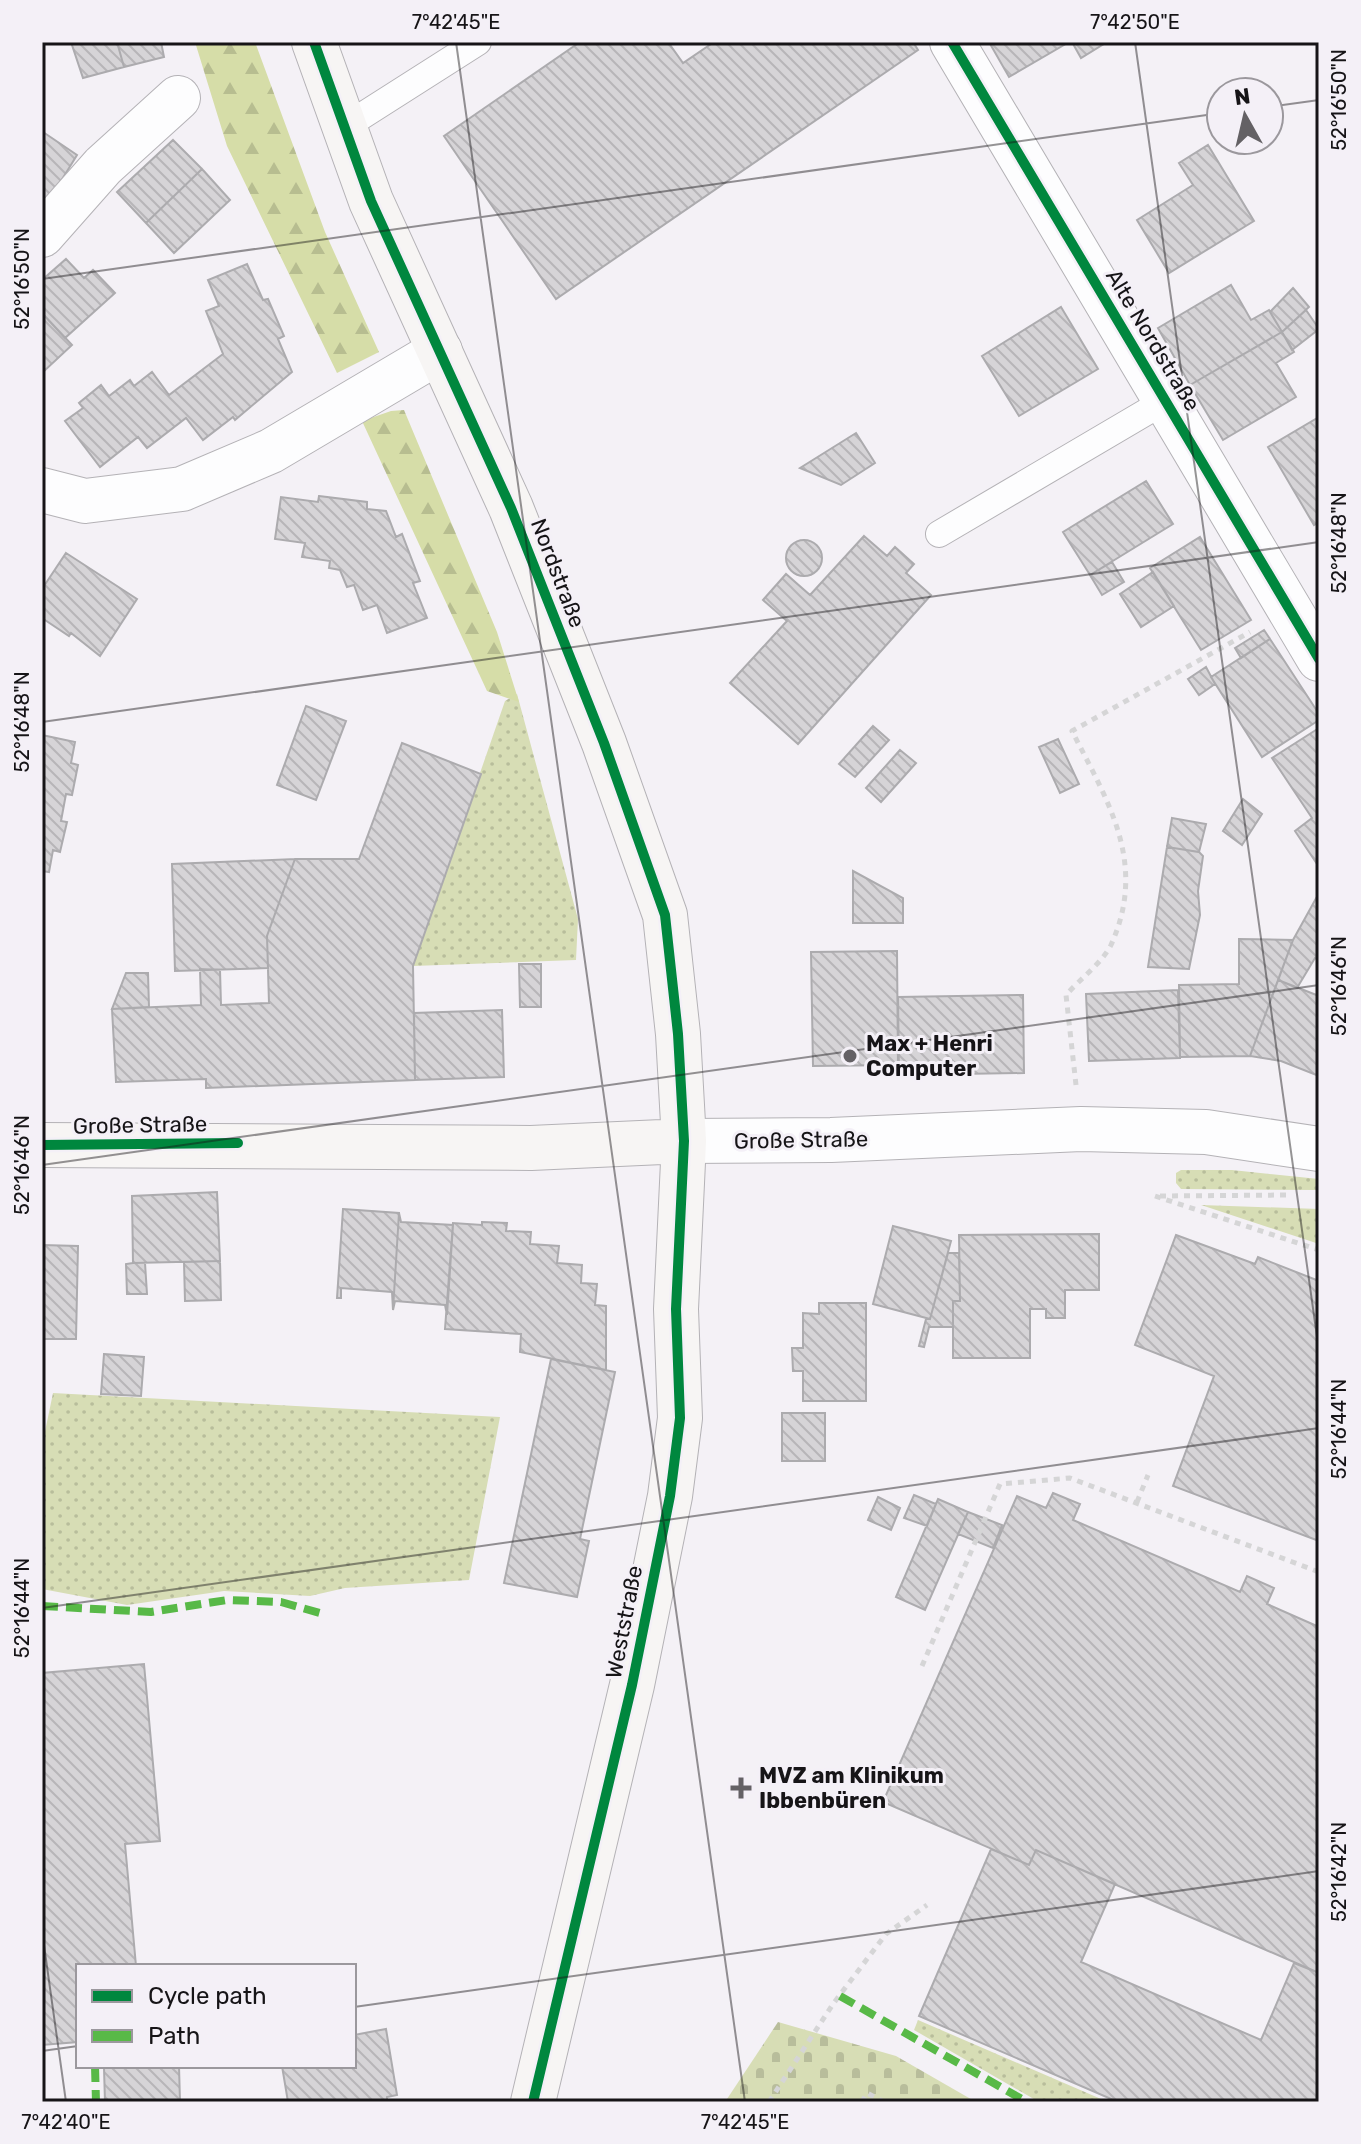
<svg xmlns="http://www.w3.org/2000/svg" width="1361" height="2144" viewBox="0 0 1361 2144" font-family="Rubik,sans-serif">
<defs>
<pattern id="grass-dots" width="8" height="8" patternUnits="userSpaceOnUse" patternTransform="scale(2)"><rect width="8" height="8" fill="#d7ddb5"/><path d="M2 2h.1M6 6h.1" fill="none" stroke="#b8bd9b" stroke-width="1.8" stroke-linecap="round"/></pattern>
<pattern id="forest-firs" width="22" height="20" patternUnits="userSpaceOnUse" patternTransform="scale(2)"><rect width="22" height="20" fill="#d6dda8"/><path d="M5 1l3.5 6h-7zM16 11l3.5 6h-7z" fill="#b7bd90"/></pattern>
<pattern id="cemetery-stones" width="16" height="16" patternUnits="userSpaceOnUse" patternTransform="scale(2)"><rect width="16" height="16" fill="#d7ddb5"/><path d="M2 7V4a2 2 0 0 1 4 0v3zM10 15v-3a2 2 0 0 1 4 0v3z" fill="#b8bd9b"/></pattern>
<pattern id="building-back-hatch" width="6" height="6" patternUnits="userSpaceOnUse" patternTransform="scale(2)"><rect width="6" height="6" fill="#d6d4d7"/><path d="M-1 5l2 2M0 0l6 6M5-1l2 2" fill="none" stroke="#b7b5b8"/></pattern>
</defs>
<rect width="100%" height="100%" fill="#f4f1f6"/>
<path fill="url(#grass-dots)" d="M517,694l61,225 -2,41 -163,6 92,-265z
M1181,1170h51l87,9v11l-138,-1 -5,-6v-10z
M1201,1205l118,4v35z
M53,1393l447,24 -31,163 -124,8 -35,8 -86,-5 -97,14 -85,-16v-143z
M918,2020l190,82h-69l-125,-72z"/>
<path fill="url(#forest-firs)" d="M195,42h60l70,190 54,120 -42,21 -110,-227z
M404,410l93,222 22,70 -32,-11 -125,-270 29,-10z"/>
<path fill="url(#cemetery-stones)" d="M778,2022l118,34 80,46h-251z"/>
<path fill="url(#building-back-hatch)" stroke="#acabae" stroke-width="2" d="M71,42h46l7,25 -41,11z
M117,42h44l3,15 -40,10z
M580,42h88l15,21 31,-21h199l5,8 -362,249 -112,-163z
M989,42h80l-60,35z
M1072,42h35l-26,16z
M43,132l34,23 -35,57v-79z
M173,140l29,29 -56,54 -29,-31z
M1208,145l46,76 -85,52 -32,-53 56,-35 -14,-22z
M202,169l28,31 -56,53 -28,-30z
M66,259l18,19 9,-8 22,23 -50,45 -23,-25v-33z
M247,264l16,36 5,-1 16,37 -6,3 14,33 -57,48 -2,-3 -30,23 -17,-22 -39,30 -9,-11 -38,30 -35,-46 18,-13 -4,-5 22,-18 8,11 21,-16 4,6 18,-14 17,23 54,-41 -17,-43 13,-5 -11,-26z
M1231,285l20,35 18,-10 13,22 -92,53 -32,-57z
M1293,288l16,19 -27,25 -12,-20z
M1061,307l37,62 -79,47 -37,-60z
M1306,310l13,19 -27,21 -10,-18z
M42,313l30,32 -30,28z
M1282,332l12,20 -18,11 20,34 -73,43 -33,-55z
M1319,417v105l-5,3 -46,-78z
M856,433l19,30 -34,22 -41,-17z
M1146,481l27,43 -83,51 -27,-43z
M319,496l48,6v7l19,2 10,26 6,-3 18,47 -7,2 14,35 -40,15 -10,-28 -14,5 -9,-25 -7,2 -7,-17 -11,-2 1,-7 -28,-4 3,-14 -30,-4 6,-42 37,5z
M864,536l23,20 8,-9 19,17 -8,9 25,22 -133,149 -68,-61 57,-62 -24,-21 23,-26 24,21z
M1200,537l51,83 -50,30 -51,-82z
M786 558a18 18 0 1 1 36 0a18 18 0 1 1-36 0Z
M66,553l71,46 -37,57 -29,-23 -2,3 -27,-18v-29z
M1112,562l12,20 -22,13 -12,-20z
M1153,572l21,34 -33,21 -21,-33z
M1264,630l6,9 -29,19 -6,-10z
M1270,639l49,75v6l-57,37 -51,-80z
M1206,667l9,17 -16,11 -11,-16z
M306,706l40,15 -30,79 -39,-15z
M873,726l16,14 -34,37 -16,-13z
M1319,728v139l-24,-36 17,-13 -40,-60z
M42,735l33,7 -4,21 7,2 -6,30 -6,-1 -5,27 6,1 -7,30 -7,-2 -4,22 -7,-1z
M1058,739l21,45 -19,9 -21,-46z
M402,743l79,31 -68,192 2,114 -209,8v-9l-90,3 -4,-73 89,-4 -1,-36 20,1 1,35 48,-2 -2,-67 28,-77h64z
M900,750l16,13 -35,39 -15,-14z
M1243,799l19,15 -20,31 -19,-14z
M1172,818l34,6 -7,28 -32,-5z
M1167,847l32,5 4,4 -5,35 2,24 -11,54 -41,-2z
M295,859l-28,77 1,32 -93,3 -3,-107z
M853,871l50,27v25h-50z
M1319,893v67l-4,-2 -18,30 -19,-8 15,-40z
M1239,939l54,1 -43,116 -70,1 -1,-72 60,-1z
M897,951l1,114 -85,1 -2,-114z
M519,964h22v43h-21z
M126,973h22l1,34 -37,2z
M1278,980l41,16v80l-38,-15 -31,-5z
M1178,990l2,68 -91,3 -3,-67z
M1023,995l1,78 -125,2 -1,-78z
M502,1010l2,67 -89,3 -1,-67z
M217,1192l3,69 -87,2 -1,-67z
M343,1209l56,4 -6,97 -1,-18 -51,-4v10h-4z
M399,1213l2,9 52,3 -6,90 -2,-10 -50,-4 -2,9z
M482,1222l25,1 -1,8 25,1 -1,12 29,2 -2,17 25,2 -1,18 16,1 -2,21 11,1v64l-86,-18 1,-18 -76,-5 8,-106 29,2z
M893,1226l58,15 -21,78 -57,-15z
M1099,1234v56h-34v28h-19v-9h-16v49h-77v-57h7l-1,-66z
M1176,1235l79,29 3,-7 61,24v260l-146,-55 41,-110 -79,-31z
M42,1245l36,1 -2,93h-34z
M948,1253h11l1,48h-7v26h-24l-5,20 -5,-1 7,-27h4z
M220,1261l1,39 -36,1 -1,-39z
M133,1263h12l2,31h-20l-1,-30z
M819,1303h47v98h-63v-30h-10l-1,-23h11v-35l16,1z
M104,1354l40,3 -3,39 -40,-2z
M551,1359l64,13 -35,167 9,2 -12,56 -73,-14z
M782,1413h43v48h-43z
M1053,1493l27,11 -7,16 167,72 7,-16 27,12 -7,16 52,23v346l-283,-123 -7,15 -146,-63 134,-306 29,12z
M914,1495l22,9 -9,22 -23,-8z
M878,1497l22,11 -9,22 -23,-10z
M938,1499l30,13 -43,98 -29,-13z
M968,1512l34,13 -9,23 -35,-14z
M144,1664l16,177 -35,3 11,122h-58v76l-36,3v-372z
M991,1849l38,16 7,-15 79,34 -34,78 180,78 33,-77 25,10v129h-201l-199,-86z
M386,2029l11,66 -10,2v5h-99l-6,-36h72v-31z
M179,2066l1,36h-75l-1,-34z"/>
<g fill="none" stroke-linecap="round" stroke-linejoin="round">
<g stroke="#b4b2b6" stroke-width="28">
<path id="lane" d="M343,128l135,-86
M939,534l226,-133"/>
</g>
<g stroke="#b4b2b6" stroke-width="46">
<path id="street" d="M952,42l367,617
M42,235l61,-69 75,-68
M42,490l43,11 97,-12 89,-38 169,-100
M684,1141l147,-1 250,-11 125,3 113,17"/>
</g>
<g stroke="#b4b2b6" stroke-width="46">
<path id="secondary" d="M314,42l57,159 140,307 93,235 61,172 13,119 6,107 -8,168 4,109 -10,78 -38,189 -99,417
M42,1145l489,3 153,-7"/>
</g>
<path stroke="#d5d5d6" stroke-width="5" stroke-dasharray="6 6" stroke-linecap="butt" d="M1076,1085l-10,-90c13,-15 36,-32 45,-50 37,-82 -3,-143 -39,-214l178,-99
M1155,1196l164,54
M1160,1196l130,-1
M1137,1502l11,-27
M922,1666l78,-182 70,-6 249,94
M769,2102l64,-98 53,-70 41,-29
M862,2102l5,-9 17,9"/>
<use href="#lane" stroke="#fdfdfe" stroke-width="26"/>
<use href="#street" stroke="#fdfdfe" stroke-width="44"/>
<use href="#secondary" stroke="#f7f5f4" stroke-width="44"/>
<path stroke="#58b947" stroke-width="8" stroke-dasharray="16 8" stroke-linecap="butt" d="M42,1606l109,6 76,-12 54,2 39,11
M840,1996l187,106
M95,2066l1,36"/>
<g stroke="#f4f0f7" stroke-width="15">
<path id="cycleway" d="M314,42l57,159 140,307 93,235 61,172 13,119 6,107 -8,168 4,109 -10,78 -38,189 -99,417
M952,42l367,617
M42,1145l196,-2"/>
</g>
<use href="#cycleway" stroke="#00873e" stroke-width="10"/>
</g>
<path fill="none" stroke="#161417" stroke-width="2" stroke-opacity="0.45" d="M456,42l289,2060M1135,42l184,1309M1269,107l50,-7M42,279l1179,-166M42,722l1277,-180M42,1165l1277,-180M42,1608l1277,-180M42,1931l24,171M354,2007l965,-136M42,2051l36,-5"/>
<g fill="#646165" stroke="#f4f0f7" stroke-width="3">
<circle cx="850" cy="1056" r="8"/>
<path d="M737 1776h8v8h8v8h-8v8h-8v-8h-8v-8h8z"/>
</g>
<g text-anchor="middle" dominant-baseline="central" stroke-width="6" stroke-linejoin="round" paint-order="stroke">
<g font-size="22" fill="#161417" stroke="#f4f0f7">
<text transform="translate(1153 340) rotate(59)">Alte Nordstraße</text>
<text transform="translate(558 573) rotate(69)">Nordstraße</text>
<text transform="translate(140 1125) rotate(-1)">Große Straße</text>
<text transform="translate(801 1140) rotate(-1)">Große Straße</text>
<text transform="translate(624 1622) rotate(-79)">Weststraße</text>
</g>
<g font-size="22" font-weight="bold" fill="#161417" stroke="#f4f0f7" text-anchor="start">
<text x="866" y="1043">Max + Henri<tspan x="866" dy="25">Computer</tspan></text>
<text x="759" y="1775">MVZ am Klinikum<tspan x="759" dy="25">Ibbenbüren</tspan></text>
</g>
</g>
<rect width="1361" height="2144" fill="none" stroke="#f4f0f7" stroke-width="88"/>
<rect x="76" y="1964" width="280" height="104" fill="#f4f0f7" stroke="#9b989d" stroke-width="2"/>
<rect x="92" y="1990" width="40" height="12" fill="#00873e" stroke="#9b989d" stroke-width="2"/>
<text x="148" y="2004" font-size="24" fill="#161417">Cycle path</text>
<rect x="92" y="2030" width="40" height="12" fill="#58b947" stroke="#9b989d" stroke-width="2"/>
<text x="148" y="2044" font-size="24" fill="#161417">Path</text>
<g transform="translate(1245 116) rotate(352)"><circle r="38" fill="#f4f0f7" stroke="#9b989d" stroke-width="2"/>
<path d="M0-6L14 30L0 20L-14 30Z" fill="#646165"/>
<text y="-12" font-size="22" font-weight="bold" text-anchor="middle" fill="#161417">N</text>
</g>
<rect x="44" y="44" width="1273" height="2056" fill="none" stroke="#161417" stroke-width="3"/>
<g font-size="20" text-anchor="middle" fill="#161417">
<text x="456" y="29">7°42'45"E</text>
<text x="1135" y="29">7°42'50"E</text>
<text transform="translate(1339 100) rotate(-90)" y="7">52°16'50"N</text>
<text transform="translate(22 279) rotate(-90)" y="7">52°16'50"N</text>
<text transform="translate(1339 543) rotate(-90)" y="7">52°16'48"N</text>
<text transform="translate(22 722) rotate(-90)" y="7">52°16'48"N</text>
<text transform="translate(1339 986) rotate(-90)" y="7">52°16'46"N</text>
<text transform="translate(22 1165) rotate(-90)" y="7">52°16'46"N</text>
<text transform="translate(1339 1429) rotate(-90)" y="7">52°16'44"N</text>
<text transform="translate(22 1608) rotate(-90)" y="7">52°16'44"N</text>
<text transform="translate(1339 1872) rotate(-90)" y="7">52°16'42"N</text>
<text x="66" y="2129">7°42'40"E</text>
<text x="745" y="2129">7°42'45"E</text>
</g>
</svg>
